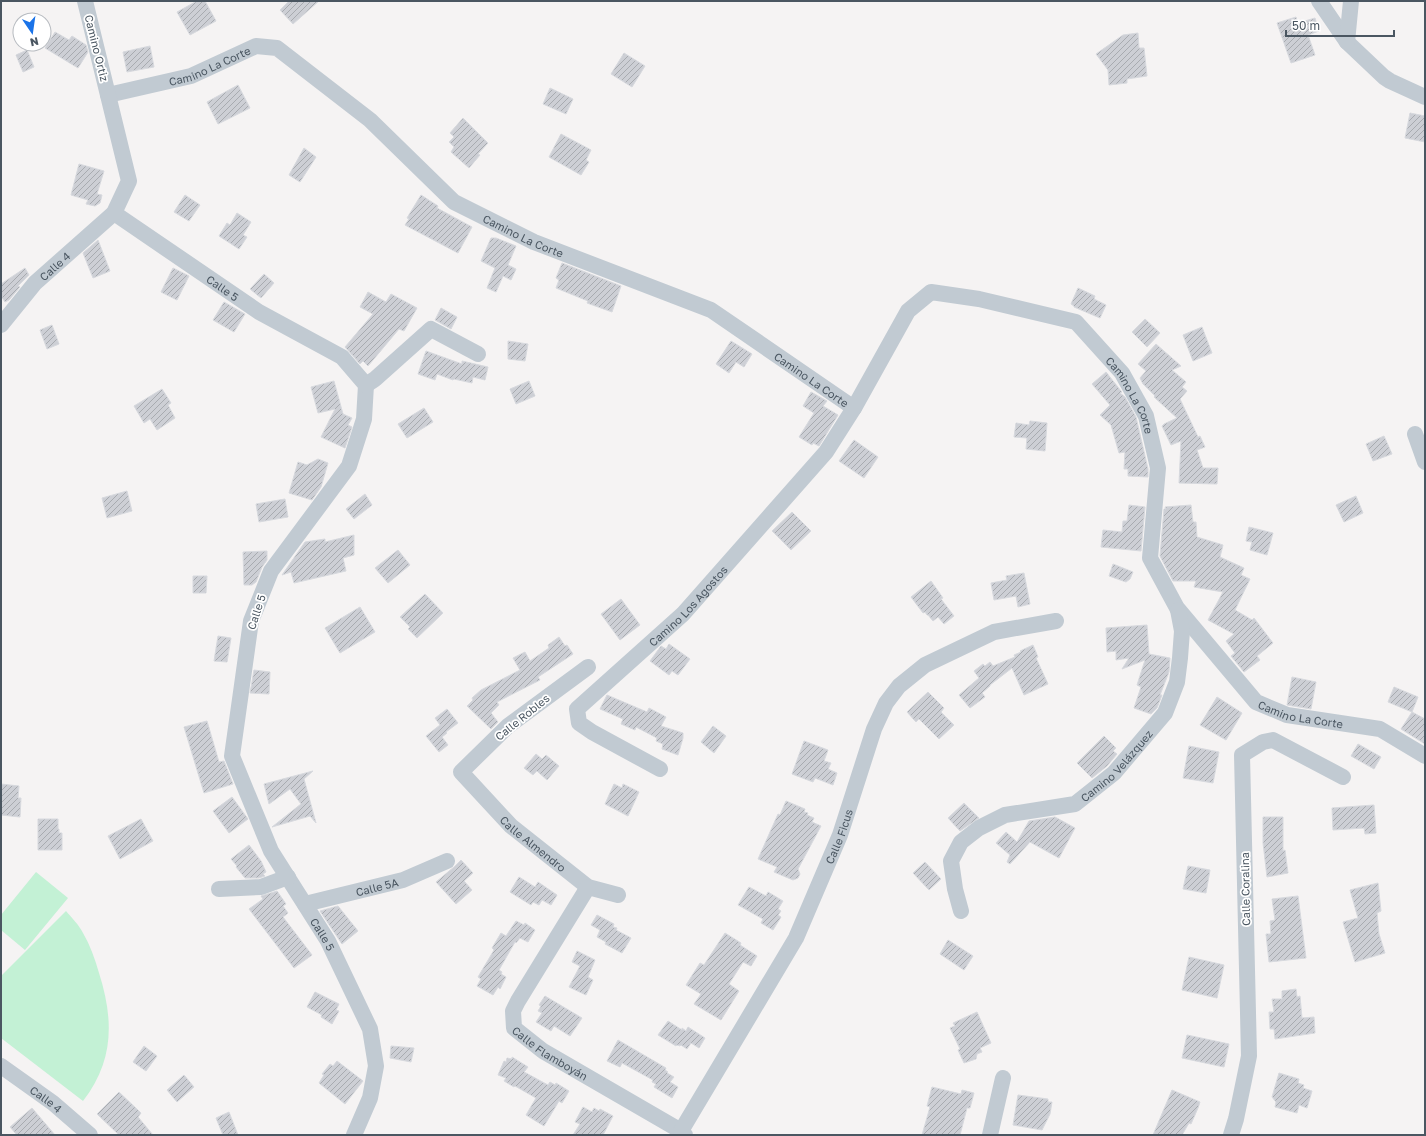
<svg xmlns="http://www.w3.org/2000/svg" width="1426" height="1136" viewBox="0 0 1426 1136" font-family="'Golos Text',sans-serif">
<defs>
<pattern id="building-hatch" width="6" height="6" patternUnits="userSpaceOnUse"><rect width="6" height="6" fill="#cdcfd5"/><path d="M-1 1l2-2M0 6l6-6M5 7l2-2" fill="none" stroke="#a8abb0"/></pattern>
</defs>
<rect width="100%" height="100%" fill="#f5f3f3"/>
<path fill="#c3f1d5" d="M36,872l32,26 -43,52 -24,-20v-15z
M66,911c6,7 13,14 17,22 7,12 12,26 16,40 15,47 15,88 -16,128l-82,-63v-62z"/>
<path fill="url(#building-hatch)" stroke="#d7d9de" d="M197,1h8l11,20 -26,14 -13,-23z
M289,1h30l-26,23 -13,-14z
M1296,17l2,6 17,-5 4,13 -11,4 7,20 -24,8 -14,-40z
M55,32l14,8 3,-4 14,9 2,7 -10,16 -33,-20z
M1138,33l1,15h5l3,28 -20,3v4l-18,2 -1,-15 -12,-16 27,-19z
M150,46l4,21 -27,5 -4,-20z
M27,50l7,17 -11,5 -7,-17z
M624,53l21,13 -13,21 -21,-13z
M238,85l12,23 -32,16 -11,-22z
M550,88l23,11 -7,15 -23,-10z
M1410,113l15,3v26l-20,-4z
M463,118l25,25 -10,11 2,1 -11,13 -18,-16 3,-5 -5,-5 5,-5 -4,-4z
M561,134l30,16 -5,10 3,2 -8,13 -32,-18z
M304,148l12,9 -16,25 -11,-7z
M79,164l25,7 -7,23 5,1 -2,8 -5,3 -9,-2 2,-4 -17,-5z
M185,195l15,10 -11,16 -15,-9z
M421,195l17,11 -1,2 35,19 -14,26 -53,-28 4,-6 -2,-1z
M237,213l14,9 -8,13 4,2 -8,12 -20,-13 8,-13 3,2z
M491,238h5l20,8 -8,19 8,4 -5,11 -8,-4 -7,16 -9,-4 8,-20 -14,-7z
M98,240l12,31 -17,7 -10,-25z
M562,263l59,23 -9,26 -25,-9 1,-2 -32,-13 3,-8 -3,-2z
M25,268l4,7 -11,11 2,1 -11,13 -4,2 -4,-6v-12z
M173,268l16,8 -12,24 -16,-8z
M264,274l10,9 -13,15 -11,-9z
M1078,288l17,8 -1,3 12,6 -6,13 -26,-11v-1l-3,-2z
M368,292l18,10 5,-8 26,14 -13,23 -5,-2 -31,37 -5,-5 -3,3 -15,-17 28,-33 -13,-7z
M224,302l21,12 -11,18 -21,-12z
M441,308l16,9 -6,12 -16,-9z
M1145,319l15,14 -13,14 -15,-15z
M52,325l7,19 -12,5 -7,-19z
M1202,327l10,26 -19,8 -10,-26z
M508,341l20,3 -3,17 -17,-2z
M731,341l21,13 -8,13 -8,-5 -7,11 -13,-9z
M1156,344l25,22 -9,4 14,12 -4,5 5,4 -7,8 18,38 2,-1 5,11 -8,3 6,18h15l-1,16 -38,-1 2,-42 -10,4 -9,-19 2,-2 13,-6 -23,-21 1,-1 -12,-12 -3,-6 6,-7 -8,-7z
M426,351l36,13v-3l26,6 -3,13 -12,-3 -1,6 -18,-4 -1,1 -16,-6 -2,6 -17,-6z
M1106,372l15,19 1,1 -2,1 5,4 11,20 12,52v8l-20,-1v-7h-4l1,-17 -6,1 -8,-28 -11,-10 10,-10 -18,-21z
M334,381l9,33 9,4 -4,7 4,2 -7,21 -24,-11 14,-28 -17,4 -7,-26z
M529,381l6,15 -19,8 -6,-15z
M162,389l9,14 -3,2 7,13 -18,12 -7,-11 -6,4 -10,-17z
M811,392l16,9 -4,5 15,9 -19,31 -6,-3 -1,2 -13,-8 15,-24 -11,-7z
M424,408l9,14 -26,16 -9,-14z
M1030,421l17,2 -2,28 -19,-2 1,-11 -13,-1 2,-14 13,2z
M1384,436l8,18 -19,7 -7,-17z
M854,440l24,17 -14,21 -25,-17z
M318,459l10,4 -7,24 -9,13 -23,-7 9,-31 9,3z
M127,491l5,20 -25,7 -5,-20z
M365,494l7,11 -18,14 -8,-10z
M1356,496l7,17 -19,9 -8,-17z
M285,499l3,18 -29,5 -3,-18z
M1129,505l16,2 -4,44 -40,-4 2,-17 19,2 1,-11h4z
M1191,505l2,17h3l1,15 26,8 -3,12 24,11 -3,7 9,4 -15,31 17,10 2,-2 19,25 -16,13 3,4 -16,12 -13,-16 4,-3 -9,-12 8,-7 -26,-14 15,-28 -29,-5 2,-6h-23l-13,-25 4,-47h2l-1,-2z
M792,512l19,19 -20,19 -19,-19z
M1249,527l24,6 -6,22 -17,-5 2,-8 -6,-1z
M354,535v20l-11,3 3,13 -52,12 -3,-11 -9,3 23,-33 20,-3v3z
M398,550l12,15 -22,18 -13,-15z
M267,551v9l-5,7 -6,15 -4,3h-8l-1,-33z
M1113,564l20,8 -3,7 -4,3 -17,-6z
M1024,573l6,31 -12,3 -2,-11 -22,4 -3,-17 16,-3 -1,-4z
M193,576h14l-1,17h-13z
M931,581l12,17 -2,1 13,17 -10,8 -6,-7 -5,4 -5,-6h-1l-2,-3 -2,1 -12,-16z
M425,594l18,19 -26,25 -9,-9 2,-2 -10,-10z
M621,599l19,26 -20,15 -19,-26z
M360,607l15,25 -35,21 -15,-25z
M1147,625l2,29 21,4 -1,14 -9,23h2l-5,13 -6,6 -17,-6 7,-21 -4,-2 8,-25 -23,9 7,-11 -13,2v-9l-9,1 -1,-24z
M218,636l13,2 -4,24 -13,-1z
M559,637l6,9 2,-1 6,9 -35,23 2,3 -43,22 2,3 -8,8 7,9 -7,7 -24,-23 6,-6 -1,-2 9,-8 39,-20 -7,-12 12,-6 5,9 19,-13 -1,-3z
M669,644l21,15 -12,16 -6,-4 -3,4 -19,-14 11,-15 5,3z
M1033,645l5,12 -2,1 12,26 -24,11 -12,-27 -22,17v1l-8,7 3,4 -15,11 -11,-13 20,-17 -5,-7 9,-7 2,2 5,-4 3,4 22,-9 -1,-2 7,-3 -1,-1z
M254,670l16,2 -1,22 -19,-1z
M1292,677l24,5 -5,27 -24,-4z
M1394,687l24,10 -6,15 -24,-10z
M928,692l16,16 -3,4 13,13 -15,14 -20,-20 -3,3 -9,-10z
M607,695l40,17 2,-4 17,9 -5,9 22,7v5l-5,17 -16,-6 1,-5 -7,-3 1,-3 -21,-11 -1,3 -14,-6 2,-5 -23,-10z
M1217,697l25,16 -16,27 -26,-15z
M447,709l11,14 -12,9 1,1 -5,4 6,8 -9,7 -13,-16 14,-11 -5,-7z
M1412,712l13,7v25l-24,-15z
M207,721l12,41 5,-1 9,23 -29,9 -20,-66z
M713,726l13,10 -12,17 -13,-11z
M1104,736l12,12 -3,3 4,3 -10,12 -15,12 -15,-15z
M804,741l24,9 -4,11 7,2 -3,6 9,4 -4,12 -18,-7 -2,4 -21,-8z
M1358,744l23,13 -7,12 -23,-13z
M1189,746l30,6 -6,31 -30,-5z
M536,754l6,5 4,-4 13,11 -12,14 -10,-9 -4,4 -9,-7z
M313,771l-9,8 12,44 -6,-7 -38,11 29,-23 -11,-15 -21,15 -5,-20z
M1,784l18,2 -1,12h3l-1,19 -19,-2z
M614,784l8,4 1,-4 16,8 -11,24 -23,-12z
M232,797l16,22 -19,14 -16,-22z
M786,801l19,8 -1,3 4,1 -1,2 7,3 -2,4 9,4 -23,43 2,5 -2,4 -5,2 -19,-8 3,-5 -19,-8 20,-45 2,1z
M964,803l15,15 -19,13 -12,-13z
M1374,805l2,28 -11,1 -1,-6 -31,2 -1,-22z
M1055,817l20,11 -16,30 -29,-16 -20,22 -3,-2 3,-7 -14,-12 10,-11 11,10 12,-21z
M1263,817h20v34l2,-1 3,23 -21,4 -4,-34z
M38,819h20v10h1v4h3v17h-24z
M141,819l12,22 -33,18 -12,-23z
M249,845l12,16 5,11 -3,2 2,2 -6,2h-14l-9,-11 1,-1 -6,-7z
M461,860l12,13 -9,8 8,9 -16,14 -20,-22 18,-15z
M925,862l16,17 -12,11 -16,-17z
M1188,866l22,4 -4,23 -23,-4z
M519,877l16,10 3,-5 19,13 -6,10 -9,-5 -3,5 -6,-3 -2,3 -21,-13z
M1378,883l3,28 -4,2 2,21 6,19 -30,9 -12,-40 15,-4 -8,-28z
M749,887l17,9 2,-4 15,9 -5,8 3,2 -3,4 3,2 -8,13 -12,-7 2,-4 -25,-14z
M277,891l9,13 -3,2 5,7 -5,4 29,38 -18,13 -45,-59 14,-10 -2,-3z
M1298,896l8,62 -37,4 -3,-28h5l-1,-13 5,-1 -3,-21z
M338,906l20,25 -16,13 -22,-33z
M597,915l17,9 -1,3 4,1 -1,2 15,8 -9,15 -17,-9 1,-2 -9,-5 3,-7 -9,-5z
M516,921l8,4 1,-2 10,7 -7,12 -8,-4 -4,5 -1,-1 -16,28 3,2 -1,2 5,3 -6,12 -2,-2 -5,8 -16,-9 4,-7 -3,-2 16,-27 -2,-2 9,-15 5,3z
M725,933l16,10 -1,2 17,11 -6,10 -8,-4 -14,22 10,7 -18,29 -27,-16 7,-10 -15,-9 14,-22 4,2z
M948,940l25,16 -9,14 -24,-16z
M577,951l18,9 -7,17 5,3 -7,15 -17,-8 11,-21 -8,-4z
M1189,957l35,8 -7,33 -35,-8z
M1296,989l1,8 3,-1 2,22 12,-1 1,16 -40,6 -1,-10h-4l-1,-17h5l-2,-13h10v-8z
M315,992l24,12 -3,6 3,1 -7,13 -11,-7 1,-2 -15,-8z
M545,996l37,22 -12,18 -16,-10 -3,5 -15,-9 6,-9 -4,-2 3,-5 -2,-1z
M977,1012l14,31 -11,5 2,4 -5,2 -1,5 -12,4 -6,-13 2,-1 -10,-21 5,-2 -2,-3z
M668,1021l14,9v-2l4,3 2,-4 17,11 -6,10 -8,-5 -4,6 -6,-4 -1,1 -3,-1 -1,1 -18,-11z
M1187,1035l42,9 -5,23 -42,-9z
M618,1040l48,28 -1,2 3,2 -1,1 7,4 -4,5 8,5 -6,11 -18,-11 2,-3 -4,-2 1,-2 -31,-17 -2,4 -13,-6z
M144,1046l13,10 -11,15 -13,-9z
M391,1046l23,2 -3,14 -21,-4z
M512,1057l16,10 -4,5 2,1 22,12 2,-3 5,3 1,-2 13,8 -7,12 -3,-2 -15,25 -18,-11 10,-17 -21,-12 -1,1 -10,-6 2,-3 -8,-3 6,-14 2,1 1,-4 5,1z
M337,1061l26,20 -18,23 -26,-21 5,-8 -2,-1 8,-10 3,2z
M1279,1073l20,6 -1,4 6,2 -1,3 9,3 -5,17 -8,-3 -2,8 -22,-6 1,-5 -4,-5z
M184,1075l10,12 -17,15 -10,-12z
M932,1087l29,7 1,-4 12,3 -4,15h-3l-7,27h-38l8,-28 -3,-1z
M1172,1090l28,12 -2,6 -7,16 -2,-1 -7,12h-29z
M119,1092l22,21 -3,4 15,18h-34l-22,-21z
M1018,1095l30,4v3h4l-2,12 -8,16 -29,-5z
M583,1107l9,5 2,-4 5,3 1,-2 13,7 -10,19h-30l7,-11 -5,-2z
M32,1108l23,27h-38l-7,-8z
M229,1112l9,23h-15l-7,-17z"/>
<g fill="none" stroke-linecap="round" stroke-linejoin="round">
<g stroke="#c1cad2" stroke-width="16">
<path d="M1319,1l28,41 37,35 6,4 35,16"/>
<path d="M1347,42l4,-41"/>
<path id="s1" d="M108,95l83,-19 65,-30 21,2 93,72 84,82 80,40 177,68 143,98"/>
<path id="s2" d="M114,213l145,99 83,45 24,28 -2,34 -15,47 -78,105 -20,50 -19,135 39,95 57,90 42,88 6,37 -6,32 -16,37"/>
<path id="s3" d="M1,325l34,-42 79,-70 15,-32 -44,-180"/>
<path d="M366,385l9,-6 56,-50 47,25"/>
<path d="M1415,434l10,28"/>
<path id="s4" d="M588,667l-80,59 -47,46 50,54 77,61 30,8"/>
<path id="s5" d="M660,769l-68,-37 -13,-9 -2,-14 106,-95 143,-162 28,-44 54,-97 23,-19 48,7 97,23 46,51 24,43 12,52 -8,90 27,50 79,94 31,13 93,14 45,27"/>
<path id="s6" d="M588,887l-70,114 -5,10 1,17 29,23 138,80 4,4"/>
<path d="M219,889l42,-2 27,-10"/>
<path id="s7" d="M305,904l98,-24 44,-19"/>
<path id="s8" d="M961,911l-6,-22 -4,-28 10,-19 18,-14 26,-13 70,-11 39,-31 51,-60 12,-31 3,-24 2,-27 -4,-21"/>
<path id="s9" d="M1,1066l52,37 37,32"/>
<path id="s10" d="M681,1131l115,-193 44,-103 34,-106 12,-26 13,-17 26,-21 69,-33 62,-11"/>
<path d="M990,1135l13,-57"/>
<path d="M1231,1135l5,-16 13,-63 -7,-301 21,-13 10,-2 70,37"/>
</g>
</g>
<g text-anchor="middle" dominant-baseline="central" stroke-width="3.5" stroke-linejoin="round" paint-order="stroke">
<g font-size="11" fill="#4a5661" stroke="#fff">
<text transform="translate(97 48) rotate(76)">Camino Ortiz</text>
<text stroke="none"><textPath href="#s1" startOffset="106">Camino La Corte</textPath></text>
<text stroke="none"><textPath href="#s1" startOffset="490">Camino La Corte</textPath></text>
<text stroke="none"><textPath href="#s3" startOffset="80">Calle 4</textPath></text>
<text stroke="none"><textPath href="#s2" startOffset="132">Calle 5</textPath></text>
<text stroke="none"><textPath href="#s1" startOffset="814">Camino La Corte</textPath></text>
<text stroke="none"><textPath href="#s5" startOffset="899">Camino La Corte</textPath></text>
<text stroke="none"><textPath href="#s5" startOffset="259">Camino Los Agostos</textPath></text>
<text transform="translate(256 612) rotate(-72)">Calle 5</text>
<text stroke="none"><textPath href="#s5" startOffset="1295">Camino La Corte</textPath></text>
<text transform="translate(522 717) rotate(-39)">Calle Robles</text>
<text stroke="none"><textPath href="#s8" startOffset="252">Camino Velázquez</textPath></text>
<text stroke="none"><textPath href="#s10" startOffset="335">Calle Ficus</textPath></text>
<text stroke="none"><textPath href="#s4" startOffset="267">Calle Almendro</textPath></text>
<text stroke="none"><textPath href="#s7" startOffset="74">Calle 5A</textPath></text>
<text transform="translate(1245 889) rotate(-91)">Calle Coralina</text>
<text stroke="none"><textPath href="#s2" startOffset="912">Calle 5</textPath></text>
<text stroke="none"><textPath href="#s6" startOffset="206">Calle Flamboyán</textPath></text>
<text stroke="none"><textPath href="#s9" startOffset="56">Calle 4</textPath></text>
</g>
</g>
<rect width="1426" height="1136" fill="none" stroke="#4a5661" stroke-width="4"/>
<g transform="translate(32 32) rotate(167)"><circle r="19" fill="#ffffff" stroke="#b7bbc0"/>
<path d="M0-3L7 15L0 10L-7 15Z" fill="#1a73e8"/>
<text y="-6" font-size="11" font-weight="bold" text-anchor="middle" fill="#4a5661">N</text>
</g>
<path d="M1286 30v6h108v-6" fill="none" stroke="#4a5661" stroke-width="2"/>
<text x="1292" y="30" font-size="12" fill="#4a5661" stroke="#ffffff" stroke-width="3" paint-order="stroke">50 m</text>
</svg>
